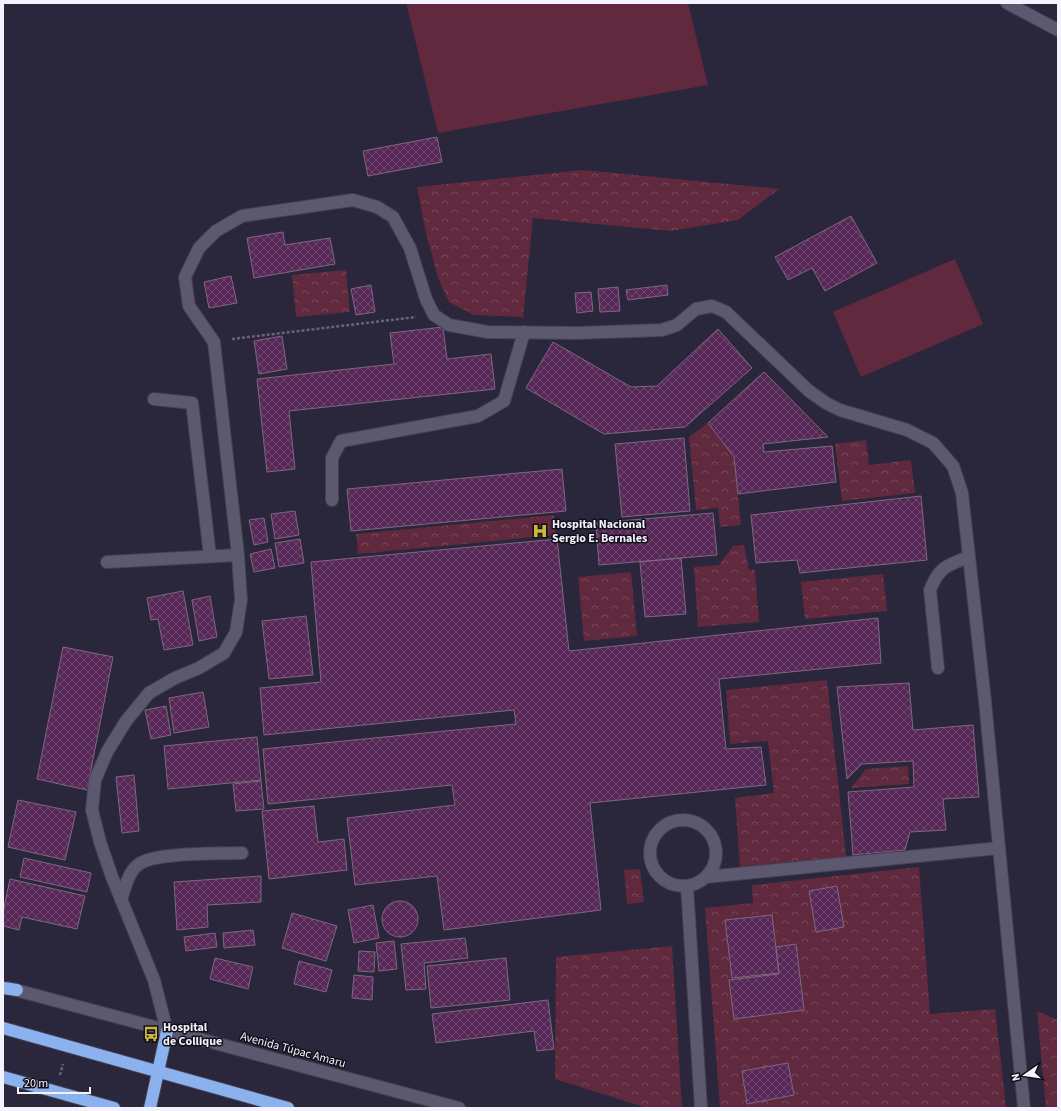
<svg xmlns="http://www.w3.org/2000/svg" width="1061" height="1111" viewBox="0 0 1061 1111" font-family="'Source Sans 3',sans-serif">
<defs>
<pattern id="park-crowns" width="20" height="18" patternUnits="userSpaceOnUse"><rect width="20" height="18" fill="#61293d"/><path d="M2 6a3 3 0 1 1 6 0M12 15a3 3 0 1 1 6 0" fill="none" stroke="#78485a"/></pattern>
<pattern id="building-cross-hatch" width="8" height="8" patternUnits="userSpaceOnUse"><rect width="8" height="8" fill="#562757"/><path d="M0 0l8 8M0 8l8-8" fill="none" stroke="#6f4770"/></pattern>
</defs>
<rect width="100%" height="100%" fill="#2a263b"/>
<path fill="url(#park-crowns)" d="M583,170l196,19 -41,31 -67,11 -138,-13 -10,99 -49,-2 -25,-13 -11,-24 -12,-45 -9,-46z
M346,270l4,42 -54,5 -4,-42z
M708,423l26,34 7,68 -21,2 -2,-19 -22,2 -7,-73z
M866,440l3,25 42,-5 4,33 -73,8 -7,-57z
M554,515l2,20 -198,19 -2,-20z
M744,545l5,25h6l4,52 -61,5 -4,-60 25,-2 14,-19z
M631,572l6,64 -53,5 -6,-64z
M883,574l4,37 -82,8 -4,-37z
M827,680l19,177 -106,10 -5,-69 39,-5 -6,-52 -38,3 -4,-54z
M908,766l1,18 -58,4 15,-19z
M919,867l11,147 65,-5 11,99h-286l-15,-200 48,-5 -1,-18z
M640,869l4,33 -17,2 -3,-34z
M672,946l10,162h-35l-92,-29 1,-122z
M1037,1011l21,9v88h-12z"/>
<path fill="#61293d" d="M406,3h282l20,82 -270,48z
M955,259l28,65 -122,53 -28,-65z"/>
<path fill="url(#building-cross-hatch)" stroke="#7d697d" d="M437,137l5,25 -74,14 -5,-25z
M851,216l26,47 -52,28 -13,-23 -24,12 -13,-23z
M283,232l2,13 45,-7 5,26 -81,14 -7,-40z
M231,276l6,27 -28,5 -5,-26z
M371,285l4,27 -19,3 -5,-26z
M667,285l1,10 -40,5 -2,-10z
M618,287l2,24 -20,1 -2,-23z
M591,292l2,19 -16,2 -2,-20z
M443,327l4,32 44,-5 4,35 -206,22 6,58 -28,3 -10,-93 137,-15 -4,-31z
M718,329l34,39 -67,59 -81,7 -78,-46 27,-46 78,45 26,-1z
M282,336l5,33 -28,5 -5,-33z
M764,372l64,65 -65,7 1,8 68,-6 4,36 -98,12 -4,-37 -26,-34z
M684,438l6,73 -68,6 -7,-73z
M562,469l4,42 -215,20 -4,-42z
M921,496l6,64 -127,13 -3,-13 -41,3 -5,-48z
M295,511l4,24 -24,4 -4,-25z
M713,513l4,42 -118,10 -3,-42z
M264,518l4,24 -14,3 -5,-25z
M300,539l4,24 -25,4 -4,-24z
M557,539l12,112 309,-33 3,45 -162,16 7,70 35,-2 5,38 -176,18 11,107 -157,20 -7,-54 -82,9 -8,-67 108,-13 -3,-20 -184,19 -5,-55 253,-25 -2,-14 -250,25 -4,-47 61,-6 -10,-120z
M271,549l4,19 -21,4 -4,-18z
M681,558l5,56 -41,3 -5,-55z
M183,591l10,54 -29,5 -6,-31 -7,1 -4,-22z
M210,596l7,41 -18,4 -7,-41z
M306,616l7,59 -44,4 -7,-58z
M63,647l50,10 -26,133 -50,-11z
M909,683l4,47 60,-5 6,72 -36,2 3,31 -36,2 -5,18 -52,5 -5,-63 66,-5 -1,-26 -51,3 -15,15 -10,-92z
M203,692l6,35 -35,6 -5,-35z
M166,706l5,29 -20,4 -6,-29z
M257,737l4,43 -93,9 -4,-43z
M134,775l5,56 -17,2 -6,-56z
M261,781l3,28 -28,2 -3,-27z
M18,800l58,12 -11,48 -57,-13z
M314,806l4,36 26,-3 3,31 -78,9 -7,-68z
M24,858l67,15 -4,19 -67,-15z
M261,876v26l-54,3 1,22 -31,3 -3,-48z
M10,879l75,17 -8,33 -55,-12 -3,13 -16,-4v-14z
M837,886l7,41 -28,5 -7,-41z
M382 919a18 18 0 1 1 36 0a18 18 0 1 1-36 0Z
M373,905l6,33 -25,5 -6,-33z
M292,913l45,13 -11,35 -44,-13z
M772,915l7,58 -47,5 -7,-58z
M253,930l2,15 -31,3 -1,-15z
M215,933l2,14 -31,4 -2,-14z
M465,938l3,20 -44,5 2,26 -20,1 -5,-46z
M394,941l3,28 -18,2 -3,-28z
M796,944l8,66 -70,9 -5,-39 50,-6 -3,-27z
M359,951l16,1 -1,20 -16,-1z
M215,958l38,9 -5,22 -38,-10z
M506,958l4,42 -79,8 -4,-42z
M299,961l33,9 -6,22 -32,-8z
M354,975l19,2 -1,23 -20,-2z
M548,1000l6,49 -17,2 -3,-20 -98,12 -4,-29z
M788,1063l6,32 -47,9 -5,-33z"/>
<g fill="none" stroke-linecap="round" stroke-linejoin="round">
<g stroke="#444052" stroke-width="14">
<path id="lane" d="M154,399l38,4 18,153
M332,500v-42l9,-17 137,-25 26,-15 20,-69
M107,562l131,-7
M938,668l-8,-78c9,-23 17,-25 39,-33
M650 853a33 33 0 1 1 66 0a33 33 0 1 1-66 0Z
M706,877l293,-29
M687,886l14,222
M121,900c4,-12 7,-28 18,-36 17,-12 80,-10 103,-11
M167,1031l-13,-51 -42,-103 -12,-35 -8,-32 3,-30 12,-28 19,-31 23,-28 26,-15 24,-10 25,-15 12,-21 5,-32 -3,-45 -24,-213 -25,-36 -4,-29 14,-29 17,-17 26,-15 111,-16 24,7 16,10 17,31 16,51 8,16 15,10 39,7 89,1 85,-3 15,-5 19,-16 16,-3 14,6 83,79 17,12 14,7 67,20 26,13 20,23 9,27 23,208 39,407"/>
</g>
<g stroke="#444052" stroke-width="14">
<path id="street" d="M1007,3l51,27"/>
</g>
<g stroke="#444052" stroke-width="14">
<path id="secondary" d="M8,988l451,120"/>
</g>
<g stroke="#444052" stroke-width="14">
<path id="highway" d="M3,988l14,2
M3,1028l285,80
M3,1077l111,31
M150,1108l17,-77"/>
</g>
<path stroke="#686476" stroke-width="2.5" stroke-dasharray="3 2" stroke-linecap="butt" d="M232,339l184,-22
M60,1075l3,-11"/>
<use href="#lane" stroke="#5c5870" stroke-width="12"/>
<use href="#street" stroke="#5c5870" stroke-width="12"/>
<use href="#secondary" stroke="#5c5870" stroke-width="12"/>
<use href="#highway" stroke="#8bb2ee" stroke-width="12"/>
</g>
<defs>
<g id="hospital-bare" transform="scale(1.2)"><path d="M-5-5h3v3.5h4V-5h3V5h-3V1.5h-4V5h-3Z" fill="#cbba39" stroke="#12101a" stroke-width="2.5" paint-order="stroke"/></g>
<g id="bus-bare" transform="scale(1.2)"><path d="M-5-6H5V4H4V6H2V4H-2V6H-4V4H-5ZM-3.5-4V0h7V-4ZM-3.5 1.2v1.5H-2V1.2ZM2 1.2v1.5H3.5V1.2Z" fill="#cbba39" stroke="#12101a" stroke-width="2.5" paint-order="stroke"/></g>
</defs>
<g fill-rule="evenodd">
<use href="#hospital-bare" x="540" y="531"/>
<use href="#bus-bare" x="151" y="1034"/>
</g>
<g text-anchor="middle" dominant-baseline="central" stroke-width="3" stroke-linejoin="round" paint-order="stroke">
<g font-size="12" font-weight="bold" fill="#f4f2fe" stroke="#12101a" text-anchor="start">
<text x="552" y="524">Hospital Nacional<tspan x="552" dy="14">Sergio E. Bernales</tspan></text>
<text x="163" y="1027">Hospital<tspan x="163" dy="14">de Collique</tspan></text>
</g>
<g font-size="12" fill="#f4f2fe" stroke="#12101a">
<text transform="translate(293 1050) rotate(15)">Avenida Túpac Amaru</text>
</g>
</g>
<rect width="1061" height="1111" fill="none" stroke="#f4f2fe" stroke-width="8"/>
<g transform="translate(1025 1075) rotate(257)" stroke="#12101a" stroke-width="3" paint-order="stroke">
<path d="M0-3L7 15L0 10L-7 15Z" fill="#f4f2fe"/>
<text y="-6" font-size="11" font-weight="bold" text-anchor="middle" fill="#f4f2fe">N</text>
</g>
<path d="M18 1087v6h72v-6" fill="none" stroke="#f4f2fe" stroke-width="2"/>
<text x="24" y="1087" font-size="12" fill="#f4f2fe" stroke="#12101a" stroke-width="3" paint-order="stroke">20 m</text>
</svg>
